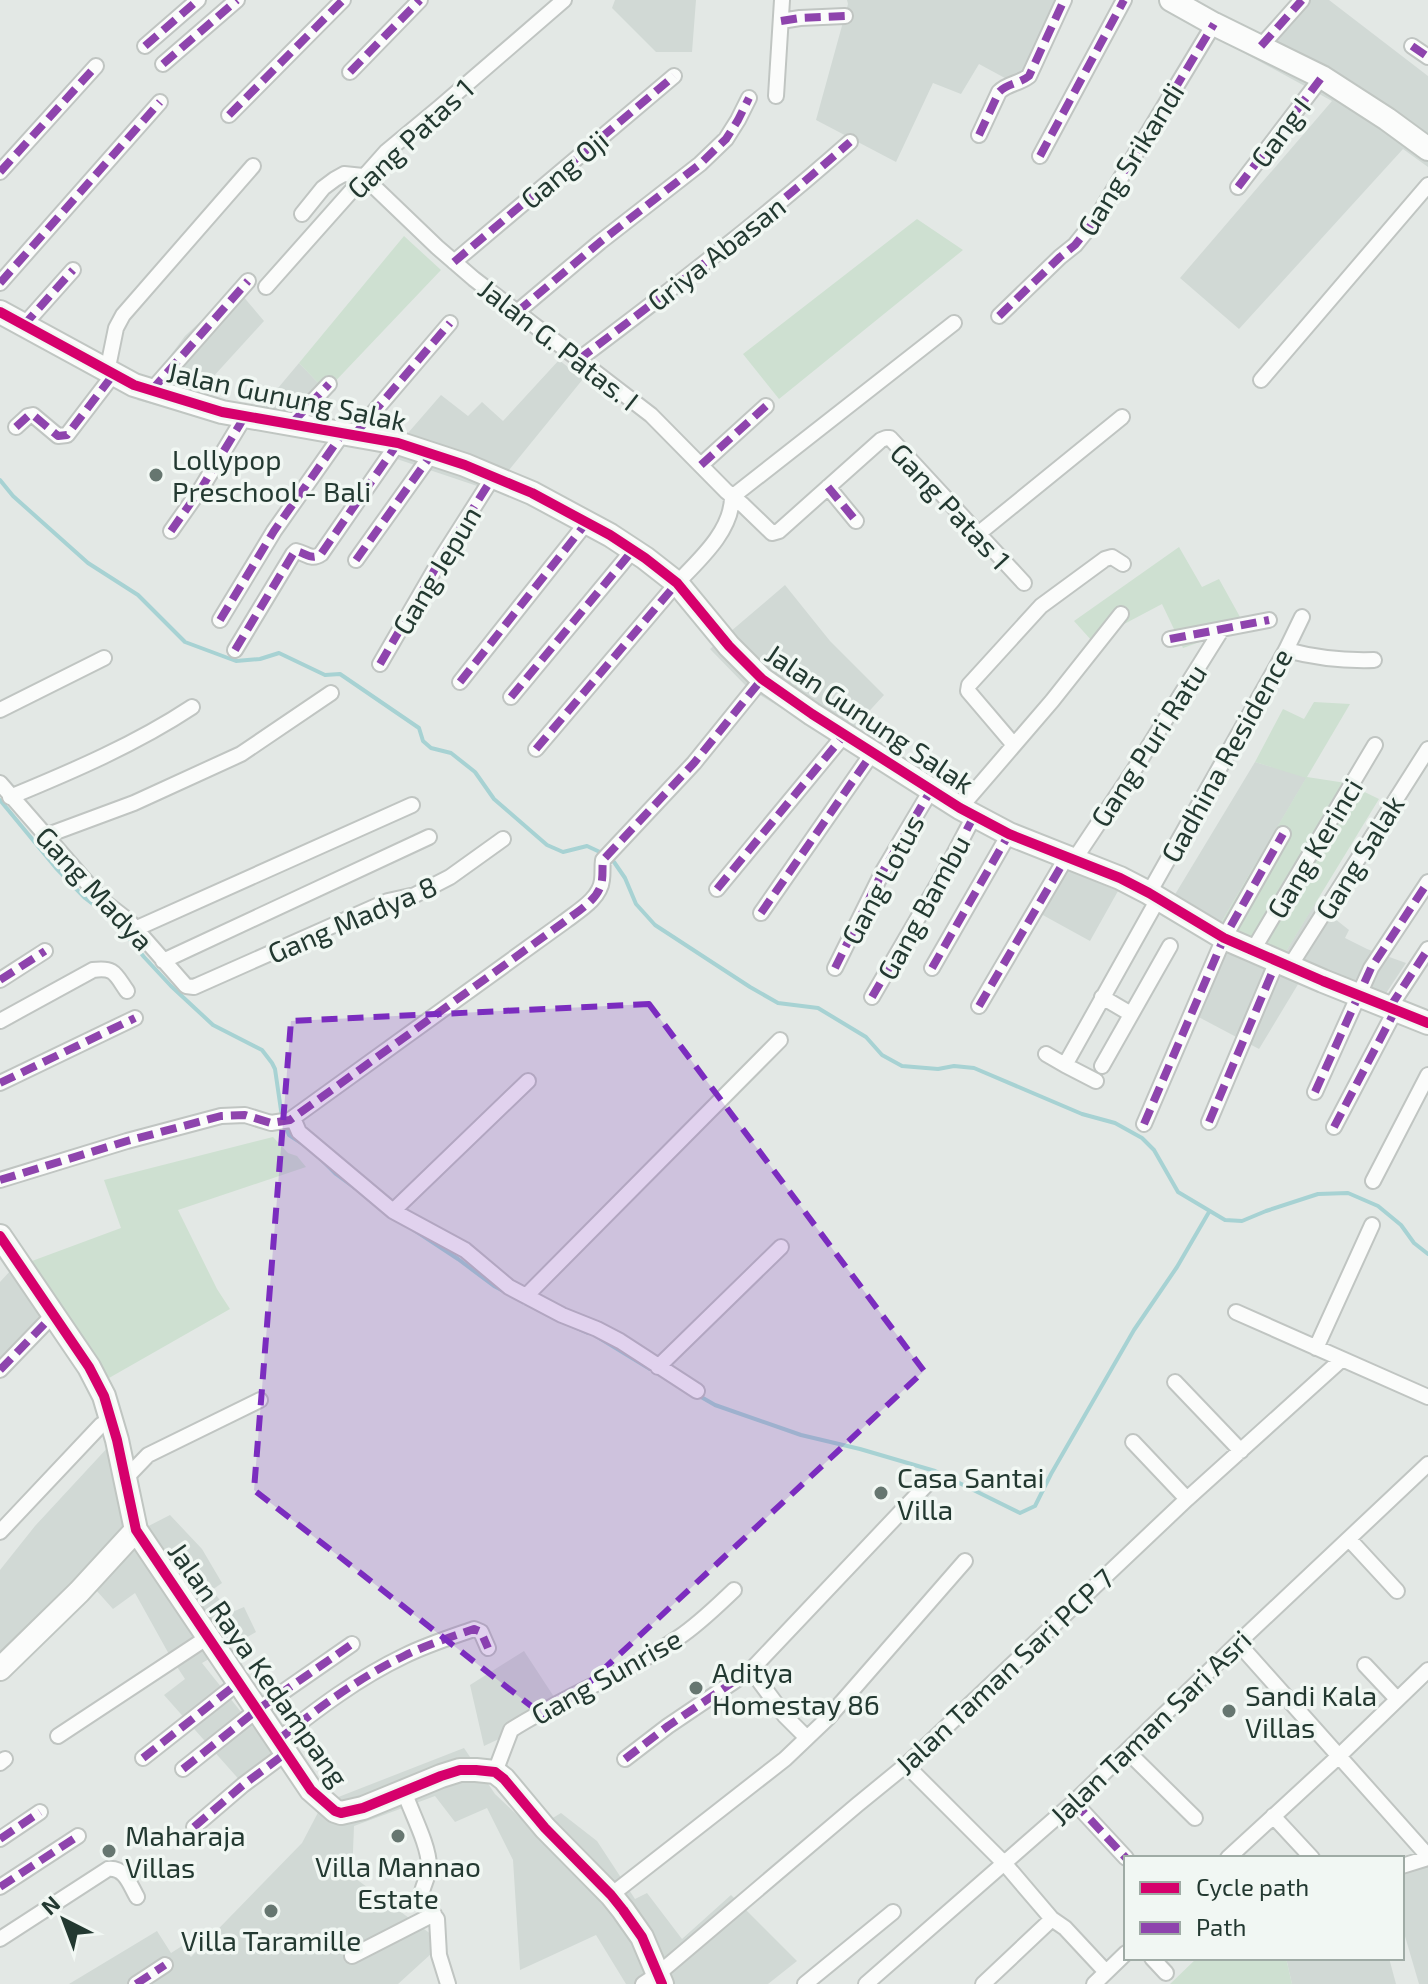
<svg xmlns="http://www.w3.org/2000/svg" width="1428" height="1984" viewBox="0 0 1428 1984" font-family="'Exo 2',sans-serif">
<rect width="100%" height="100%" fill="#e3e8e5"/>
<path fill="#d1d9d5" d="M615,0h81l-4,52h-36l-44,-44z
M847,0h213l-44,84 -37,-20 -18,30 -28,-11 -37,79 -80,-42 32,-116z
M1292,0h37l99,76v91l-25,-18 -164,180 -59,-51 152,-177 -86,-47z
M236,288l28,33 -83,91 -44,-12 48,-64z
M559,360l24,19 -91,112 -104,-35 53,-61 27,21 14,-14 21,19z
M299,363l27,28 -38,43 -41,-9z
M785,585l45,56 54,54 -45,49 -92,-57 -37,-38z
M1255,762l52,15 -98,166 -47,-27z
M1053,864l65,27 -28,50 -60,-33z
M1315,903l34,27 -4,8 22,11 39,14 -33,50 -73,-32 -41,68 -68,-36 32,-63 51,21z
M11,1270l34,51 -45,48v-87z
M110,1445l23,89 37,-19 32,34 20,34 -10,7 18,23 14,-6 12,25 -54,31 75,94 -34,27 -79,-89 21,-16 -15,-23 -35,-63 -22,16 -26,-29 -87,83v-93l35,-44z
M524,1651l38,58 -78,37 -14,-61z
M464,1748l31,46 38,36 28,-17 36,28 38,58 12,-6 35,46 49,-44 66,66 -29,23h-142l-30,-49 -76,35 -7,-110 -26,-52 -32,14 -20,-26 -81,30 -2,50 91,67 -45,41h-329l88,-53 14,22 11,-7 9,11 111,-114 21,-40z
M1428,1865v119h-9l-17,-58v-52z
M1286,1958h103l7,26h-104z"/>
<path fill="#cee0d1" d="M917,219l46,31 -184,149 -36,-45z
M404,236l37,34 -115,121 -27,-28z
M1179,547l23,40 17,-8 26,47 -62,22 -21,-44 -70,37 -18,-20z
M1314,702l36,2 -43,73 39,6 33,16 -105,172 -65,-28 97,-165 -51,-16 28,-53 21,10z
M273,1137l15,16 9,3 9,11 -128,43 39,79 13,20 -121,69 -77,-117 89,-33 -17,-48z
M1197,1958h89l6,26h-122z"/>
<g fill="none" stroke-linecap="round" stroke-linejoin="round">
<path stroke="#a7d2d3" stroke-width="4" d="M0,480l13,16 75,67 50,32 47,47 51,19 24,-2 19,-6 46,22 15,-1 79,54 4,13 8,7 20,5 24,19 19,27 53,46 16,7 24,-6 15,7
M0,800l56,68 29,30 31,24 28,35 27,29 42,39 49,25 10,13 3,6 7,48
M614,862l11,16 11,26 19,21 95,62 28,16 40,5 48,29 16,18 20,11 36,3 16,-3 20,2 108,46 33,9 27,15 12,12 24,42 47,28 17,1 24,-10 52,-17 30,-1 30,13 23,19 13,18 14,11
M285,1125l4,10 17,11
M319,1157l17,17 19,14
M414,1230l44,29 36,27 54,29
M563,1322l25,11
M596,1336l54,33
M696,1394l19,11 86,30 59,14 75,22 85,42 15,-7 16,-32 83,-144 43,-63 32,-55"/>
<g stroke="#c0c5c2" stroke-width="18">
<path id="street" d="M781,21l19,-3 45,-2
M145,46l53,-46
M1261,46l41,-46
M1412,46l16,11
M163,64l74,-64
M350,72l70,-72
M776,96l6,-96
M229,115l114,-115
M979,135l20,-43c9,-9 20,-8 30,-16l35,-76
M1040,156l84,-156
M0,172l96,-106
M1238,187l84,-110
M302,214l21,-26 12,-9 9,-5 19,2 74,71 37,32 177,136 75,76 17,14 29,28 7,-2 102,-91 5,-2h4l134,145
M454,262l220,-186
M0,283l160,-181
M266,287l120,-135 53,-44 125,-108
M517,312l83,-70 100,-78 26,-25 12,-19 11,-22
M999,316l61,-59 15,-12 21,-26 118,-195
M23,326l50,-56
M578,360c93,-70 185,-141 272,-218
M107,372l9,-44 7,-13 130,-149
M1261,380l167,-195
M151,391l97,-110
M292,423l37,-39
M16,427l12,-11 5,-1 25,21 9,-1 46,-60
M355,434l95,-111
M701,465l65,-59
M828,487l28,34
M732,497l222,-174
M171,531l31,-44 43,-71
M978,534l144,-117
M356,560l75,-105
M220,620l54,-89 69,-98
M1170,639l99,-19
M235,650l58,-96 3,-3c10,2 15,10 25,3l77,-111
M1286,650c30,8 57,11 88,10
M380,664l62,-107 51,-80
M460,682l127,-160
M511,697l122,-147
M0,710l104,-52
M1014,745l-46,-54 1,-6 72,-79 64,-47 7,-2 11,7
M536,749l141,-166c22,-23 55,-52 55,-86
M0,783l102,117 27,21 57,65 8,1 194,-86 27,-6 35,-18 53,-38
M10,797c63,-26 126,-53 182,-90
M960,808l92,-107 69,-87
M45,836l89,-33 107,-49 90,-61
M1074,860l60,-90 88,-141
M717,889l128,-155
M1149,893l137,-243 16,-33
M761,913l112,-161
M135,929l277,-124
M1253,950l122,-205
M163,961l266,-124
M1290,966l138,-217
M835,968l48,-97 48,-81
M932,968l77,-134
M0,980l45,-29
M872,997l71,-122 31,-59
M1102,997l29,17
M979,1006l87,-148
M1390,1007l38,-58
M0,1021l93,-51c22,-3 22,4 34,21
M1046,1054l19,11
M1102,1066l68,-120
M1096,1081l-31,-16 93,-166
M0,1083l135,-65
M1315,1092l56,-124 57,-86
M293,1118l6,14 94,79 72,39 44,37 53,28 35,14 23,12 77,50
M1209,1122l68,-161
M1144,1124l80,-186 59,-104
M1334,1127l62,-118
M0,1180l127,-39 94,-25 24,-1 26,8 19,-3 274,-198c14,-11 36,-23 38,-42 1,-7 0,-13 1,-20l91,-97 68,-84
M1373,1181l55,-106
M393,1211l135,-130
M526,1296l254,-256
M1236,1312l192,85
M1316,1348l56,-123
M658,1367l123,-120
M0,1370l54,-56
M1175,1382l66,69
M1133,1442l54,57
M124,1480l24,-25 112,-55
M0,1532l101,-107 10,-5
M1349,1539l48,52
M1238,1643l190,213
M1365,1665l32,34
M751,1670l34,46 22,22
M58,1736l150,-99
M278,1740c39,-31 80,-62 126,-84 22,-11 47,-19 70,-27l7,3 7,16
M1127,1751l68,67
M143,1758l95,-75
M625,1759l43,-33 83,-56 179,-189
M0,1763l5,-4
M906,1765l99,99 47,55 13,9 41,44
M183,1769l74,-59 95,-66
M495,1772l16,-42c53,-34 114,-56 167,-92 21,-14 38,-31 56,-48
M404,1791c7,21 25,54 25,75 0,11 -7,20 -8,31l16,22 2,36 9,29
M1074,1802l52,56
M1273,1816l39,42
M194,1827l49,-42 43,-32
M0,1839l40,-27
M1228,1858l111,-102 89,-86
M1402,1866l26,-8
M0,1887l78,-51
M611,1895l174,-136 43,-41 137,-157
M0,1939l108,-70c17,-2 22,16 29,28
M352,1956l82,-42
M1152,1958l14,15
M136,1984l29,-19
M643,1984l15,-10 199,-169 49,-40 281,-266 154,-139
M805,1984l88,-72
M866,1984l208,-182 164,-159 190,-179
M983,1984l69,-65
M1094,1984l32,-31"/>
</g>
<g stroke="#c0c6c2" stroke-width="26">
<path id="secondary" d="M1171,0l43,24 108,53 65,42 41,30
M0,312l134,73 88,27 176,31 67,22 67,28 78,42 35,23 32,25 52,63 33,33 50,35 148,94 49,26 111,44 29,15 75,45 99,43 105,42
M0,1236l89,131 15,29 13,44 19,90 175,260 24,21 6,2 22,-5 78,-32 19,-6h16l19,2 9,7 41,49 66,67 12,15 19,27 20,47
M0,1669l79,-77 57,-62"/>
</g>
<use href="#street" stroke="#fbfcfb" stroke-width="14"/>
<use href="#secondary" stroke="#fbfcfb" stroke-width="22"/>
<path stroke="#8e44ad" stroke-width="8" stroke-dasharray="16 8" stroke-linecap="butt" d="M781,21l19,-3 45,-2
M145,46l53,-46
M1261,46l41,-46
M1412,46l16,11
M163,64l74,-64
M350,72l70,-72
M229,115l114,-115
M979,135l20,-43c9,-9 20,-8 30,-16l35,-76
M1040,156l84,-156
M0,172l96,-106
M1238,187l84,-110
M454,262l220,-186
M0,283l160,-181
M517,312l83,-70 100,-78 26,-25 12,-19 11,-22
M999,316l61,-59 15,-12 21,-26 118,-195
M23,326l50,-56
M578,360c93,-70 185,-141 272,-218
M151,391l97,-110
M292,423l37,-39
M16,427l12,-11 5,-1 25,21 9,-1 46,-60
M355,434l95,-111
M701,465l65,-59
M828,487l28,34
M171,531l31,-44 43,-71
M356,560l75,-105
M220,620l54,-89 69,-98
M1170,639l99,-19
M235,650l58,-96 3,-3c10,2 15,10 25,3l77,-111
M380,664l62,-107 51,-80
M460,682l127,-160
M511,697l122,-147
M536,749l141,-166
M717,889l128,-155
M761,913l112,-161
M835,968l48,-97 48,-81
M932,968l77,-134
M0,980l45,-29
M872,997l71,-122 31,-59
M979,1006l87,-148
M1390,1007l38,-58
M0,1083l135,-65
M1315,1092l56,-124 57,-86
M1209,1122l68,-161
M1144,1124l80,-186 59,-104
M1334,1127l62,-118
M0,1180l127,-39 94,-25 24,-1 26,8 19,-3 274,-198c14,-11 36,-23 38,-42 1,-7 0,-13 1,-20l91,-97 68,-84
M0,1370l54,-56
M278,1740c39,-31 80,-62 126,-84 22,-11 47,-19 70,-27l7,3 7,16
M143,1758l95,-75
M625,1759l43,-33 83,-56
M183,1769l74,-59 95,-66
M1074,1802l52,56
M194,1827l49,-42 43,-32
M0,1839l40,-27
M0,1887l78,-51
M136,1984l29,-19"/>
<g stroke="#f1f7f3" stroke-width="15">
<path id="cycleway" d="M0,312l134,73 88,27 176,31 67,22 67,28 78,42 35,23 32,25 52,63 33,33 50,35 148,94 49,26 111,44 29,15 75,45 99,43 105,42
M0,1236l89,131 15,29 13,44 19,90 175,260 24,21 6,2 22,-5 78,-32 19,-6h16l19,2 9,7 41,49 66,67 12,15 19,27 20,47"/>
</g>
<use href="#cycleway" stroke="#d6006c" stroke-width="10"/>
</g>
<path fill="#7b2cbf" fill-opacity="0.2" stroke="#7b2cbf" stroke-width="6" stroke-dasharray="16 10" stroke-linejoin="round" d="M649,1004l275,367 -375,349 -295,-230 37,-469z"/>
<g fill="#667670" stroke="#f1f7f3" stroke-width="3">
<circle cx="156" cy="475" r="8"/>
<circle cx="881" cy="1493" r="8"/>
<circle cx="696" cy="1688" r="8"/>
<circle cx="1229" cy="1711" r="8"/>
<circle cx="398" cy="1836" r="8"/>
<circle cx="109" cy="1851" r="8"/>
<circle cx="271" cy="1911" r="8"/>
</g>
<g text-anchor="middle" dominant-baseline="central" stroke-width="7" stroke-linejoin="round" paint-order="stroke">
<g font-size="28" fill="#233931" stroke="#f1f7f3">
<text transform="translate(1280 132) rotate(-53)">Gang I</text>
<text transform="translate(410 138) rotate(-43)">Gang Patas 1</text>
<text transform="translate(1130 159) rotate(-58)">Gang Srikandi</text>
<text transform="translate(564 169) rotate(-40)">Gang Oji</text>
<text transform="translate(716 253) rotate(-38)">Griya Abasan</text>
<text transform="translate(559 344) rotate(38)">Jalan G. Patas. I</text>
<text transform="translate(287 396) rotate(12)">Jalan Gunung Salak</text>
<text transform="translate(951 506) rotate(47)">Gang Patas 1</text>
<text transform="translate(436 570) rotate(-59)">Gang Jepun</text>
<text transform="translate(870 718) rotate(34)">Jalan Gunung Salak</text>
<text transform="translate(1148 745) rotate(-57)">Gang Puri Ratu</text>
<text transform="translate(1226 755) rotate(-61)">Gadhina Residence</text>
<text transform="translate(1314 848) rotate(-59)">Gang Kerinci</text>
<text transform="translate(1359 857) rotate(-58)">Gang Salak</text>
<text transform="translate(882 879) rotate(-62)">Gang Lotus</text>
<text transform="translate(95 888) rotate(47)">Gang Madya</text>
<text transform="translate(923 907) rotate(-61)">Gang Bambu</text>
<text transform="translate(352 919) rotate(-23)">Gang Madya 8</text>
<text transform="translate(259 1664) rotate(55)">Jalan Raya Kedampang</text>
<text transform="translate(1004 1671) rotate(-43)">Jalan Taman Sari PCP 7</text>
<text transform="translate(606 1676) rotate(-29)">Gang Sunrise</text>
<text transform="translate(1150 1727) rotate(-44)">Jalan Taman Sari Asri</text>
</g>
<g font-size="28" fill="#233931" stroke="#f1f7f3" text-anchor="start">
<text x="172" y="459">Lollypop<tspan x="172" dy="32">Preschool - Bali</tspan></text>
<text x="897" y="1477">Casa Santai<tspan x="897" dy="32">Villa</tspan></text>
<text x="712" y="1672">Aditya<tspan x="712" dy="32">Homestay 86</tspan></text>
<text x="1245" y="1695">Sandi Kala<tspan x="1245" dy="32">Villas</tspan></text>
<text x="125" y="1835">Maharaja<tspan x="125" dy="32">Villas</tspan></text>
<text x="398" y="1866" text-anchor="middle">Villa Mannao<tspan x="398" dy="32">Estate</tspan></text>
<text x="271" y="1940" text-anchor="middle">Villa Taramille</text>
</g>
</g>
<rect x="1124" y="1856" width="280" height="104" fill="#f1f7f3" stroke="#9faba5" stroke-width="2"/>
<rect x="1140" y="1882" width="40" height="12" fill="#d6006c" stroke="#9faba5" stroke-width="2"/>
<text x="1196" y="1896" font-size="24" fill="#233931">Cycle path</text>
<rect x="1140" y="1922" width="40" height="12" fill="#8e44ad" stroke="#9faba5" stroke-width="2"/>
<text x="1196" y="1936" font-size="24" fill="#233931">Path</text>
<g transform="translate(64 1920) rotate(318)" stroke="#f1f7f3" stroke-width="6" paint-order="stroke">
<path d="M0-6L14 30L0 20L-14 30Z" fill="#233931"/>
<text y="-12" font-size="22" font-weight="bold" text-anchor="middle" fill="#233931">N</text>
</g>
</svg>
